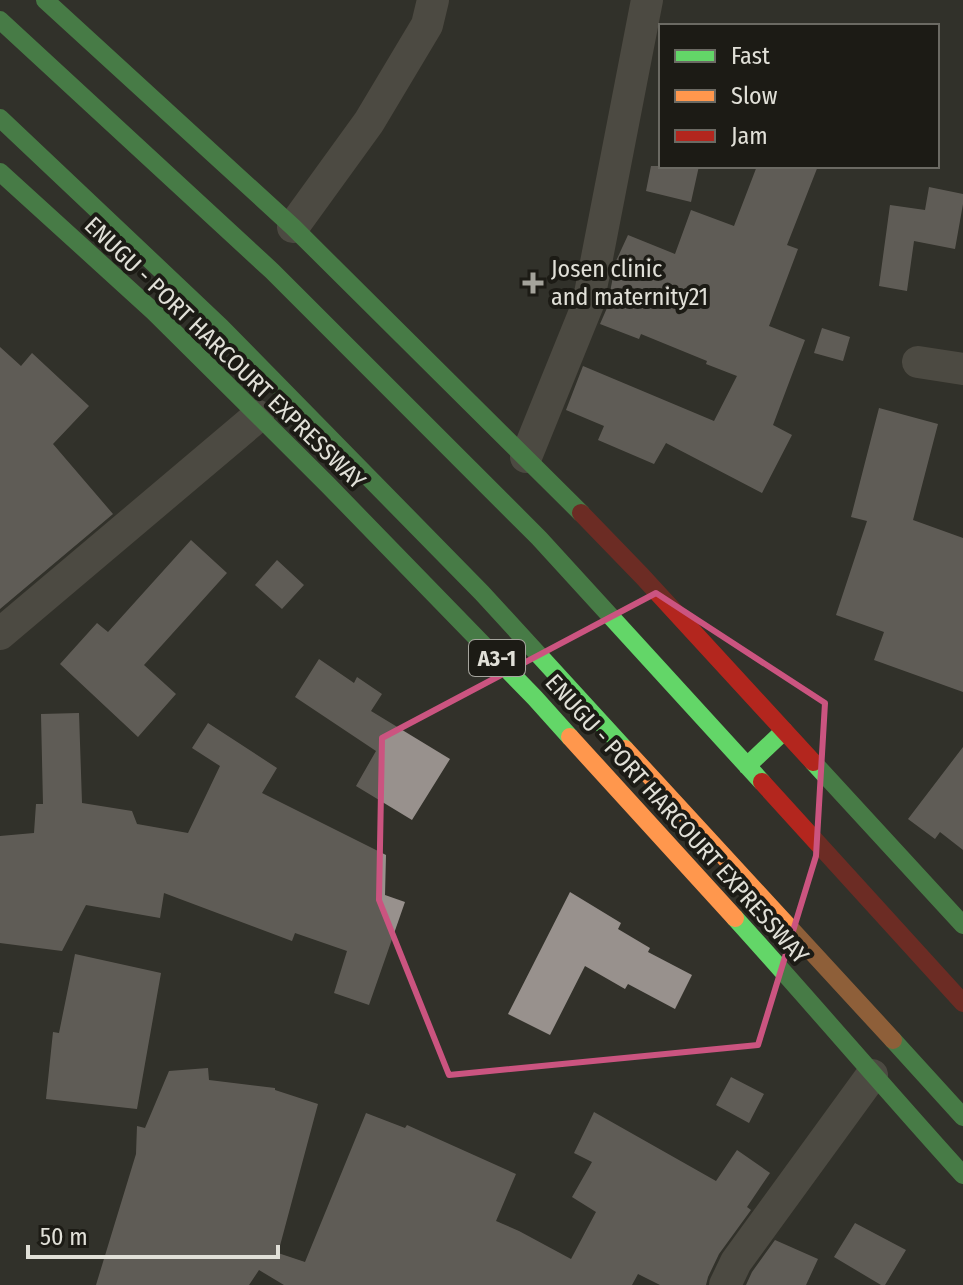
<svg xmlns="http://www.w3.org/2000/svg" width="963" height="1285" viewBox="0 0 963 1285" font-family="'Fira Sans Condensed',sans-serif">
<rect width="100%" height="100%" fill="#32312a"/>
<path fill="#98918d" d="M651,166h48l-8,36 -45,-11z
M757,166h61l-31,79 11,4 -29,77 36,14 -32,85 19,10 -30,58 -96,-50 -12,21 -56,-24 6,-14 -38,-16 17,-44 131,55 23,-45 -31,-12 1,-3 -66,-27 -2,5 -39,-15 7,-16 9,-47 12,-26 47,19 16,-44 43,16z
M929,187l34,7v10l-8,45 -41,-8 -7,50 -28,-5 11,-81 35,5z
M822,328l28,9 -7,24 -29,-8z
M0,347l21,19 11,-13 57,53 -36,38 60,70 -113,95z
M879,408l59,16 -25,96 50,18v154l-89,-32 10,-28 -48,-17 31,-94 -16,-4z
M191,540l36,33 -83,92 32,29 -38,43 -78,-73 37,-41 11,9z
M277,560l27,25 -22,24 -27,-24z
M319,659l35,24 3,-6 25,17 -11,17 79,48 -38,61 -56,-34 20,-35 -81,-54z
M79,713l3,90 50,8 5,13 51,9 32,-67 -28,-18 16,-25 69,45 -15,25 124,62 -1,40 20,7 -36,103 -35,-12 13,-42 -52,-18 -3,8 -128,-48 -4,25 -74,-13 -24,46 -62,-8v-107l34,-3 2,-29h7l-2,-90z
M963,747v103l-23,-18 -5,7 -27,-20z
M570,892l51,31 -3,6 32,19 -2,4 44,23 -17,34 -47,-25 -3,5 -40,-23 -35,69 -42,-21z
M75,954l86,19 -24,136 -91,-10 7,-67 6,1z
M208,1068l1,12 66,8v2l43,14 -40,149 27,9 61,-149 39,15 2,-3 109,49 -20,47 23,10 52,28 25,-47 -24,-15 20,-35 -18,-9 20,-41 122,69 21,-31 33,23 -23,34 4,3 -32,44 -11,23 -2,8h-46l-22,-11 -6,11h-348l-25,-15 -10,15h-153l40,-131 1,-28 8,2 24,-57z
M731,1077l33,17 -15,29 -33,-18z
M855,1223l51,27 -21,35h-4l-47,-28z
M775,1240l43,19 -12,26h-60l6,-13z"/>
<g fill="none" stroke-linecap="round" stroke-linejoin="round">
<path stroke="#6e685f" stroke-width="32" d="M293,227l76,-105 58,-97 6,-25
M918,362l45,7
M526,457l62,-153 59,-304
M0,634l258,-218
M725,1285l11,-23 136,-187"/>
<path stroke="#63d668" stroke-width="18" d="M45,0l248,227 288,286
M0,20l272,251 267,267 223,244
M0,118l221,209 261,266 143,156
M0,172l154,140 173,172 208,214 35,39
M813,762l150,163
M747,766l37,-35
M735,918c77,85 151,172 228,257
M893,1040l70,77"/>
<path stroke="#ff974d" stroke-width="18" d="M570,737l165,181
M625,749l268,291"/>
<path stroke="#b3261e" stroke-width="18" d="M581,513l61,63 171,186
M762,782l201,221"/>
</g>
<path d="M0 0H963V1285H0ZM656,593l169,110 -9,153 -58,189 -309,30 -70,-175 3,-162z" fill="#32312a" fill-opacity=".55" fill-rule="evenodd"/>
<path fill="none" stroke="#cb5480" stroke-width="6" stroke-linejoin="round" d="M656,593l169,110 -9,153 -58,189 -309,30 -70,-175 3,-162z"/>
<path fill="#a4a39b" stroke="#1c1b15" stroke-width="3" d="M529 271h8v8h8v8h-8v8h-8v-8h-8v-8h8z"/>
<g text-anchor="middle" dominant-baseline="central" stroke-width="8" stroke-linejoin="round" paint-order="stroke">
<rect fill="#1c1b15" stroke="#a6a59e" stroke-width="2" x="469" y="640" width="56" height="36" rx="6"/>
<g font-size="22" font-weight="bold" fill="#e1e0d8">
<text x="497" y="658">A3-1</text>
</g>
<g font-size="24" fill="#e1e0d8" stroke="#1c1b15" text-anchor="start">
<text x="551" y="269">Josen clinic<tspan x="551" dy="28">and maternity21</tspan></text>
</g>
<g font-size="24" fill="#e1e0d8" stroke="#1c1b15">
<text transform="translate(225 353) rotate(44)">ENUGU - PORT HARCOURT EXPRESSWAY</text>
<text transform="translate(677 819) rotate(48)">ENUGU - PORT HARCOURT EXPRESSWAY</text>
</g>
</g>
<rect x="659" y="24" width="280" height="144" fill="#1c1b15" stroke="#6b6a63" stroke-width="2"/>
<rect x="675" y="50" width="40" height="12" fill="#63d668" stroke="#6b6a63" stroke-width="2"/>
<text x="731" y="64" font-size="24" fill="#e1e0d8">Fast</text>
<rect x="675" y="90" width="40" height="12" fill="#ff974d" stroke="#6b6a63" stroke-width="2"/>
<text x="731" y="104" font-size="24" fill="#e1e0d8">Slow</text>
<rect x="675" y="130" width="40" height="12" fill="#b3261e" stroke="#6b6a63" stroke-width="2"/>
<text x="731" y="144" font-size="24" fill="#e1e0d8">Jam</text>
<path d="M28 1245v12h250v-12" fill="none" stroke="#e1e0d8" stroke-width="4"/>
<text x="40" y="1245" font-size="24" fill="#e1e0d8" stroke="#1c1b15" stroke-width="6" paint-order="stroke">50 m</text>
</svg>
